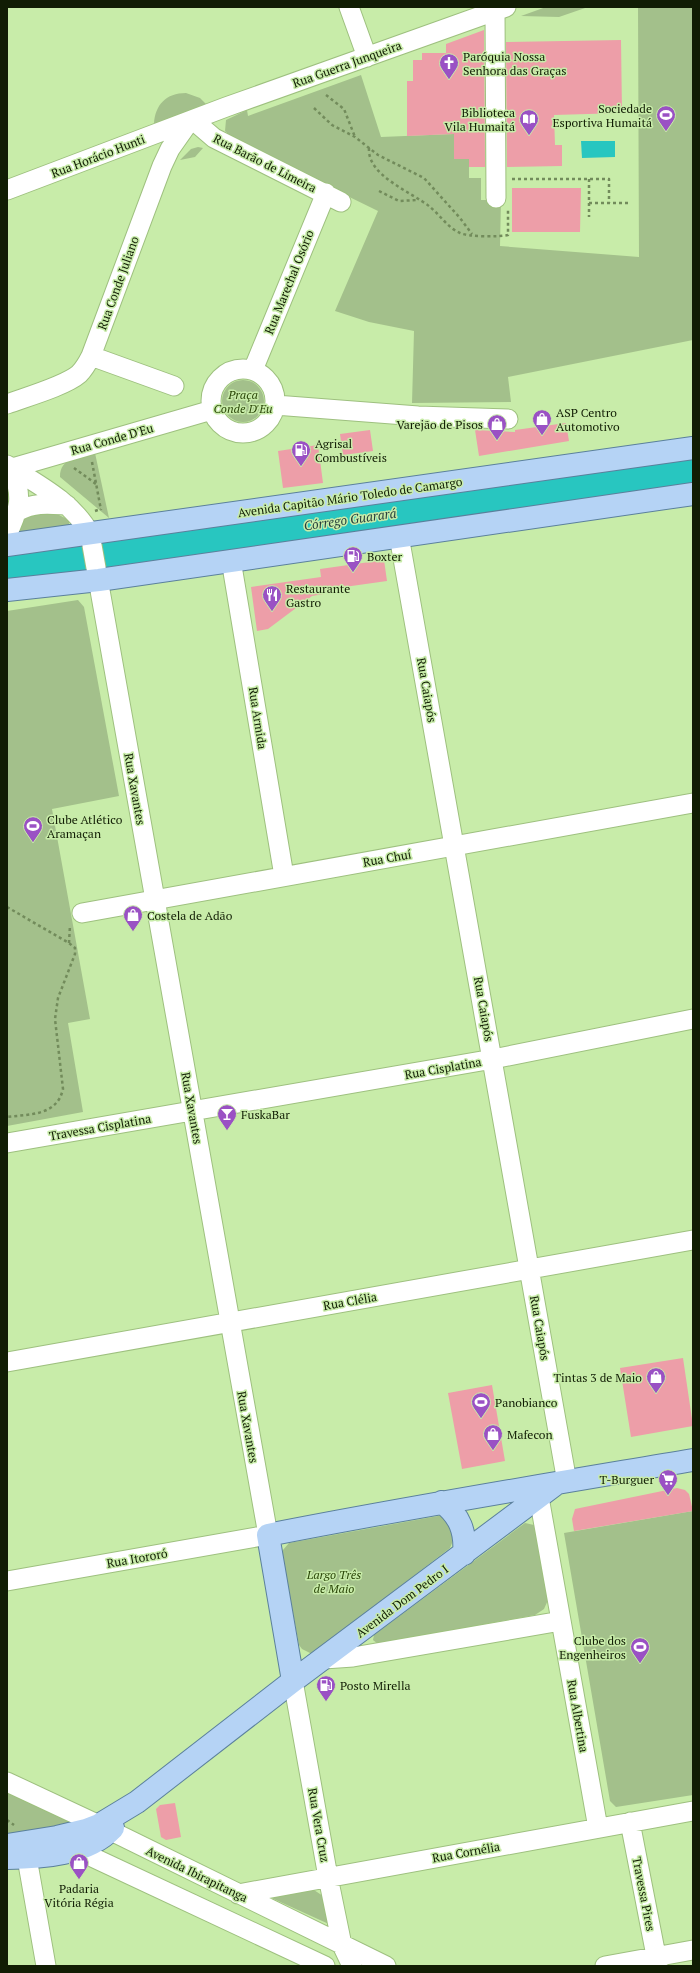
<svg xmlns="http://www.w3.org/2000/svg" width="700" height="1973" viewBox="0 0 700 1973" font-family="'PT Serif',serif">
<rect width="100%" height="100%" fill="#c8eca9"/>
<path fill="#a3c08b" d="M546,7h42l-29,10 -38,-1z
M638,7h55v333l-185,37 3,25 -99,1 2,-72 -45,-9 -34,-11 43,-100 -141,-69 -12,-11 1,-11 21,-10 1,6 113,-41 20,62 73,-3 15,25v19h12v22h20l-1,46 139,11z
M186,93l14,5 7,7 -53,19c1,-19 12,-31 32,-31z
M198,147l5,1 -8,9 -15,3 11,-11z
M222 401a21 21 0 1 1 42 0a21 21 0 1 1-42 0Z
M95,453l14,65 -49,-41c0,-20 19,-19 35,-24z
M28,513h27l14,7v6l-53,9 8,-18z
M78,600l6,7 35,189 -67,13 38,210 -22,4 15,89 -76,14v-515z
M693,1511v284l-77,12 -6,-6 -46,-268z
M438,1516h4l14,17 -6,15 -138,106 -10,-5 -3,-4 -17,-90 1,-5 6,-7z
M525,1523l9,2 2,5 12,70 -4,9 -9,6 -157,29 -5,-4 1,-5z
M7,1791l72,32 -72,12z
M314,1890l9,6 8,29 -64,-29z"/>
<path fill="#28c6c0" d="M581,141h34v16l-33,1z"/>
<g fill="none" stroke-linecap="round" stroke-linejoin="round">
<path stroke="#28c6c0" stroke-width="27" d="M7,568l686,-98"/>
</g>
<path fill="#ed9ea8" d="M484,30l1,137h-16v-8h-15v-25l-47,2v-55h6v-21h9v-7h24v-9z
M621,40l1,73 -68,2 1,30h7v21l-55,1 -1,-125z
M512,188h69l-1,44h-68z
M566,423l3,18 -90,15 -4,-26 40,2v-2z
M370,430l3,21 -30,4 -3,-21z
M318,445l5,38 -40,5 -5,-37z
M384,560l3,21 -64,9 1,4 -12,2 -44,33 -11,2 -6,-44 70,-10 -1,-8z
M683,1358l10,68 -62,11 -11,-69z
M492,1385l13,76 -43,8 -14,-76z
M677,1488l8,2 4,4 4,17 -119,20 -2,-12 3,-10z
M175,1803l6,34 -15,3 -5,-3 -5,-28 4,-4z"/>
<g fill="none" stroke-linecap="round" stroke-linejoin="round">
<g stroke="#9ec07f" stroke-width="21">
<path id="minor" d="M349,7l18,50
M495,11l1,187
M193,120l21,18 127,64
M7,190l219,-83 280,-100
M91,356l83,30
M211 401a32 32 0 1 1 64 0a32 32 0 1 1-64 0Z
M253,370l73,-177
M7,404c19,-7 58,-18 72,-30 5,-5 9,-12 12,-18l71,-190 8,-17 19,-27
M275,405l143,11 90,3
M7,465c30,19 66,37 83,69l178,1001 -261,46
M12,468l200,-58
M18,511c17,-9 31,-7 49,-6
M7,535c13,-28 16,-37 5,-67
M399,536l168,946
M231,560l53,316
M82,913l611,-110
M7,1143l486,-84 200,-40
M7,1362l686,-122
M537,1486l61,342
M324,1659l29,-2 208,-36
M293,1681l35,196 14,68 10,21
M7,1782l92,43 287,141
M630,1822l28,144
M75,1851l17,6 233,109
M27,1858l19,108
M238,1894l455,-83
M605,1966l88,-16"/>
</g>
<g stroke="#5b809c" stroke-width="24">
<path id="major" d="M7,545l686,-97
M7,590l92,-10 594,-86
M442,1502c18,14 24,30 22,52
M293,1681l-25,-146c141,-28 283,-51 425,-75
M7,1845l50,-8 29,-7 13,-5 38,-23 156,-121 263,-197
M7,1858c35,0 80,-3 106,-30"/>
</g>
<path stroke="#728b5b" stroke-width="2.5" stroke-dasharray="3 3" stroke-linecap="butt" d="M326,95l18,14 11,28
M314,108l18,17 23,12 23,18 46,23 36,40 12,16
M369,148c-2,28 43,44 61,59 10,8 18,21 30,26 8,4 39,4 48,2v-25
M512,179h97v24
M589,179v38
M379,191l20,10 19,-1
M589,203h39
M92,462l9,48
M74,468l22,16
M95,511l6,-2
M7,907l62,36 6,5v6l-17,44 -3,21 8,70c-6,27 -33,25 -56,28
M69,943l1,-18
M7,1820l7,5"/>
<use href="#minor" stroke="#fff" stroke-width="19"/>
<use href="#major" stroke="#b5d3f5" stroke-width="22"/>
</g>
<defs>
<g id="church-pin" transform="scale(1)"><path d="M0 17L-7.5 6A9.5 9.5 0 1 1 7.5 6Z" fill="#9a51c4" stroke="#c8eca9"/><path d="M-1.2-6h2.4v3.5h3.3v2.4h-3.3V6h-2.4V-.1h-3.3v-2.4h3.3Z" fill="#fff"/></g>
<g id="stadium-pin" transform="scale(1)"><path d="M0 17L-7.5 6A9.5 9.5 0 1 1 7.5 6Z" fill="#9a51c4" stroke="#c8eca9"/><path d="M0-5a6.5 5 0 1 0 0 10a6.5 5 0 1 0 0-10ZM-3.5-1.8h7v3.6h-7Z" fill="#fff"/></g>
<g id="library-pin" transform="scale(1)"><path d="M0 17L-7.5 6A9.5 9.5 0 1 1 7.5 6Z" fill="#9a51c4" stroke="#c8eca9"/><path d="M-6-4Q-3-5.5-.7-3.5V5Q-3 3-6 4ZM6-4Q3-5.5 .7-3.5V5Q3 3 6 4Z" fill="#fff"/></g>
<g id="shop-pin" transform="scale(1)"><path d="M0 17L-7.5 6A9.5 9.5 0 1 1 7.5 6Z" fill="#9a51c4" stroke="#c8eca9"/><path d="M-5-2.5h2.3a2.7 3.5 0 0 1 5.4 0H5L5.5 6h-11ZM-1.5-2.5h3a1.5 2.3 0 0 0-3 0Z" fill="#fff"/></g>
<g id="fuel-pin" transform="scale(1)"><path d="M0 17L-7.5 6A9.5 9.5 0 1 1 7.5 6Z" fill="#9a51c4" stroke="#c8eca9"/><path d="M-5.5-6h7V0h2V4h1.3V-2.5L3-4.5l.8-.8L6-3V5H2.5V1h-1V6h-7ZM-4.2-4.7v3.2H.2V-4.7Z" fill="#fff"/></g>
<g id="restaurant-pin" transform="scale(1)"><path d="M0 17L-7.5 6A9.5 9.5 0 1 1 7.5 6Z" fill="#9a51c4" stroke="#c8eca9"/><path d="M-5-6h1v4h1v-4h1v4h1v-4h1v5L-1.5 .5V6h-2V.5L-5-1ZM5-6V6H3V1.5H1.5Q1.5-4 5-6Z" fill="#fff"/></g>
<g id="bar-pin" transform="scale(1)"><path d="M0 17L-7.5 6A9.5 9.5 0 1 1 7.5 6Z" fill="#9a51c4" stroke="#c8eca9"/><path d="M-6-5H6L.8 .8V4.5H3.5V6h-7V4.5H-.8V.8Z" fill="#fff"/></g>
<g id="supermarket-pin" transform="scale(1)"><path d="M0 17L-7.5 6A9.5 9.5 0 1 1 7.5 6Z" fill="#9a51c4" stroke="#c8eca9"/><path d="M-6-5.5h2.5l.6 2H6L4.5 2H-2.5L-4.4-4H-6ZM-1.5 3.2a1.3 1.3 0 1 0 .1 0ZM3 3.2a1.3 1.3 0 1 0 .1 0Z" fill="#fff"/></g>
</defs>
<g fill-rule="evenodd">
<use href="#church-pin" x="449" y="63"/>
<use href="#stadium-pin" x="666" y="115"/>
<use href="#library-pin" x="529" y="119"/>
<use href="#shop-pin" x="542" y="419"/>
<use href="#shop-pin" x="497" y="424"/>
<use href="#fuel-pin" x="301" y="450"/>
<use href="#fuel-pin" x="353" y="556"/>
<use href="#restaurant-pin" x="272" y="595"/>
<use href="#stadium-pin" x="33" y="826"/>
<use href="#shop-pin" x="133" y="915"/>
<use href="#bar-pin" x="227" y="1114"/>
<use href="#shop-pin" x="656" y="1377"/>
<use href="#stadium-pin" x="481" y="1402"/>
<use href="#shop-pin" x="493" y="1434"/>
<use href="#supermarket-pin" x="668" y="1479"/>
<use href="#stadium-pin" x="640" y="1647"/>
<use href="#fuel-pin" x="326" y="1685"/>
<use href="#shop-pin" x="79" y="1863"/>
</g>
<g text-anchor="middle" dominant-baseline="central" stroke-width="3" stroke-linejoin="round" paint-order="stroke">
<g font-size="12" fill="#111d04" stroke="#c8eca9" text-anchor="start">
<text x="463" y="56">Paróquia Nossa<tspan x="463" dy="14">Senhora das Graças</tspan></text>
<text x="652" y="108" text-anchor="end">Sociedade<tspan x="652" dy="14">Esportiva Humaitá</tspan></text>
<text x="515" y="112" text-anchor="end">Biblioteca<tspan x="515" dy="14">Vila Humaitá</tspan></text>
<text x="556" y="412">ASP Centro<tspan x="556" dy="14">Automotivo</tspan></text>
<text x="483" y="424" text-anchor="end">Varejão de Pisos</text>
<text x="315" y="443">Agrisal<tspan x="315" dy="14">Combustíveis</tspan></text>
<text x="367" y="556">Boxter</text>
<text x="286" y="588">Restaurante<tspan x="286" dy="14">Gastro</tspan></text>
<text x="47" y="819">Clube Atlético<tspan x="47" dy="14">Aramaçan</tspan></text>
<text x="147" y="915">Costela de Adão</text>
<text x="241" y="1114">FuskaBar</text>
<text x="642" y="1377" text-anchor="end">Tintas 3 de Maio</text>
<text x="495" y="1402">Panobianco</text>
<text x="507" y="1434">Mafecon</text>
<text x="654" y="1479" text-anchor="end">T-Burguer</text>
<text x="626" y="1640" text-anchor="end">Clube dos<tspan x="626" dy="14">Engenheiros</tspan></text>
<text x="340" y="1685">Posto Mirella</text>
<text x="79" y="1888" text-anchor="middle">Padaria<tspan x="79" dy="14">Vitória Régia</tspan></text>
</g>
<g font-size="12" fill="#111d04" stroke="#c8eca9">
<text transform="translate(347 64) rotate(-20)">Rua Guerra Junqueira</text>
<text transform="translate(98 156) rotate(-21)">Rua Horácio Hunti</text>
<text transform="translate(265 163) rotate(27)">Rua Barão de Limeira</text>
<text transform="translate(289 282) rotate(-68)">Rua Marechal Osório</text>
<text transform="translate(118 283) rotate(-70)">Rua Conde Juliano</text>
<text transform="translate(112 439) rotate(-16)">Rua Conde D'Eu</text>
<text transform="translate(350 497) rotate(-8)">Avenida Capitão Mário Toledo de Camargo</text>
<text transform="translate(427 690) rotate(80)">Rua Caiapós</text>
<text transform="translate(258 718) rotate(81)">Rua Armida</text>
<text transform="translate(135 789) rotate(80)">Rua Xavantes</text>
<text transform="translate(387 858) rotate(-10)">Rua Chuí</text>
<text transform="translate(484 1009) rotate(80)">Rua Caiapós</text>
<text transform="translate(443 1068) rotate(-10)">Rua Cisplatina</text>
<text transform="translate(192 1108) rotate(80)">Rua Xavantes</text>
<text transform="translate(100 1127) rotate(-10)">Travessa Cisplatina</text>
<text transform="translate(350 1301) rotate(-10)">Rua Clélia</text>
<text transform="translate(540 1328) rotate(80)">Rua Caiapós</text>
<text transform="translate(248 1427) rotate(80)">Rua Xavantes</text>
<text transform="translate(137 1558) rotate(-10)">Rua Itororó</text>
<text transform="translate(402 1601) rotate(-37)">Avenida Dom Pedro I</text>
<text transform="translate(578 1716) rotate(80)">Rua Albertina</text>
<text transform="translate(319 1825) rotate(80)">Rua Vera Cruz</text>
<text transform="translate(466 1852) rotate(-10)">Rua Cornélia</text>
<text transform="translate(197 1874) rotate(26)">Avenida Ibirapitanga</text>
<text transform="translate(644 1894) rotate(79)">Travessa Pires</text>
</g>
<g font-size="12" font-style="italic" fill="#2b4609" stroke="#c8eca9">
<text x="243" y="394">Praça<tspan x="243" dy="14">Conde D'Eu</tspan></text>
<text x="334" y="1574">Largo Três<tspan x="334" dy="14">de Maio</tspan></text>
</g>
<g font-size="13" font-style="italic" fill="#243c3b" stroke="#c8eca9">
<text transform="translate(350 519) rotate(-8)">Córrego Guarará</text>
</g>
</g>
<rect width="700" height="1973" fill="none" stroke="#111d04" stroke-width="16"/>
</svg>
